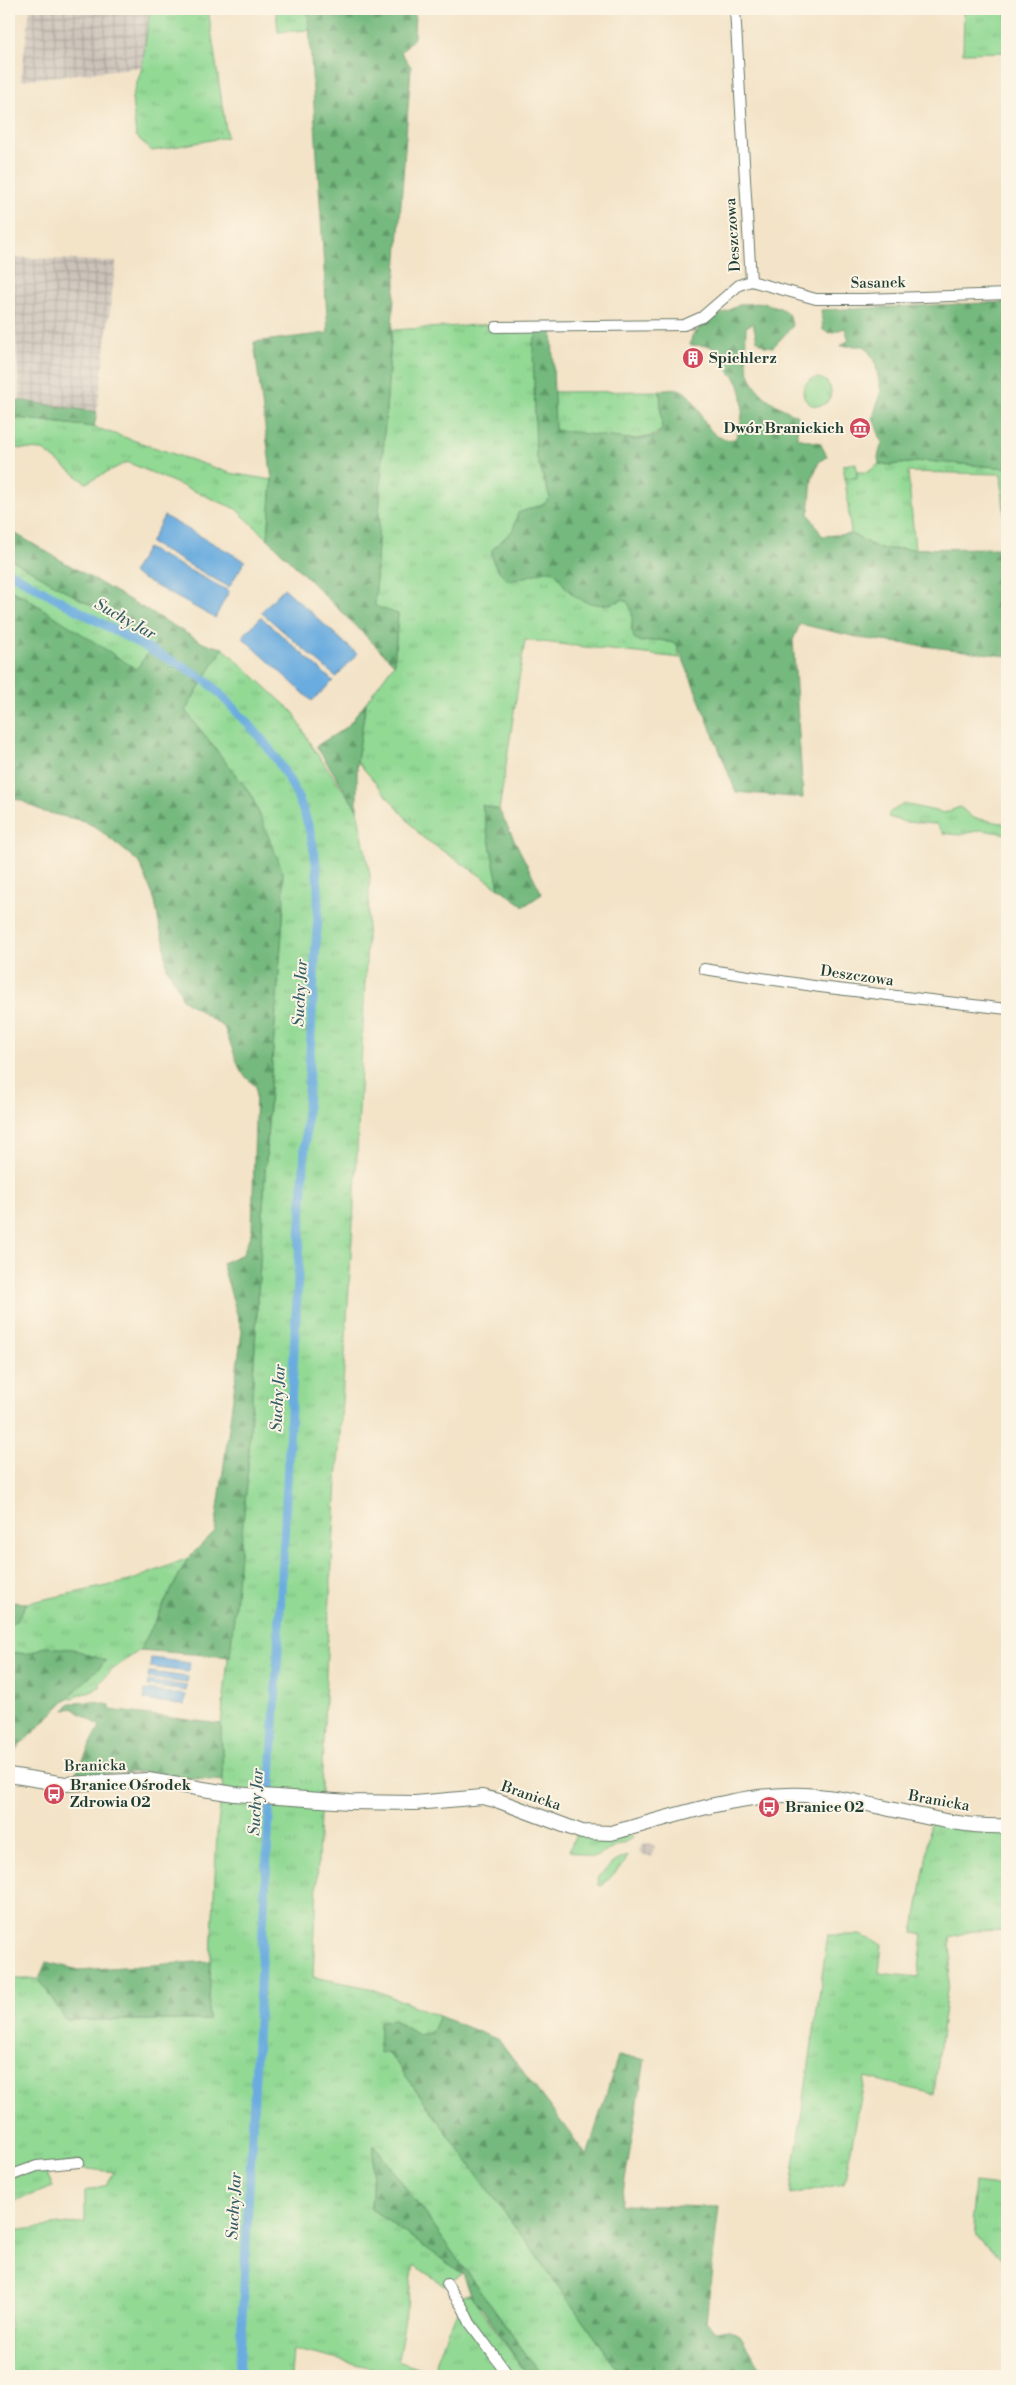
<svg xmlns="http://www.w3.org/2000/svg" width="1016" height="2385" viewBox="0 0 1016 2385" font-family="'Libre Bodoni',serif">
<defs>
<pattern id="industrial-grid" width="8" height="8" patternUnits="userSpaceOnUse" patternTransform="scale(1.25)"><rect width="8" height="8" fill="#ccc2b9"/><path d="M0 4h8M4 0v8" fill="none" stroke="#a59f97"/></pattern>
<pattern id="grass-tufts" width="24" height="20" patternUnits="userSpaceOnUse" patternTransform="scale(1.25)"><rect width="24" height="20" fill="#92d994"/><path d="M3 7l-1-3M5 7V3M7 7l1-3M15 17l-1-3M17 17v-4M19 17l1-3" fill="none" stroke="#7dbb80"/></pattern>
<pattern id="forest-firs" width="22" height="20" patternUnits="userSpaceOnUse" patternTransform="scale(1.25)"><rect width="22" height="20" fill="#75b97e"/><path d="M5 1l3.5 6h-7zM16 11l3.5 6h-7z" fill="#5f9868"/></pattern>
<pattern id="park-crowns" width="20" height="18" patternUnits="userSpaceOnUse" patternTransform="scale(1.25)"><rect width="20" height="18" fill="#92d994"/><path d="M2 6a3 3 0 1 1 6 0M12 15a3 3 0 1 1 6 0" fill="none" stroke="#7dbb80"/></pattern>
</defs>
<rect width="100%" height="100%" fill="#fcf5e5"/>
<filter id="ink" filterUnits="userSpaceOnUse"><feTurbulence type="fractalNoise" baseFrequency=".02" numOctaves="2"/><feDisplacementMap in="SourceGraphic" scale="10" xChannelSelector="R" yChannelSelector="G"/><feConvolveMatrix kernelMatrix="1 2 1 2 8 2 1 2 1" color-interpolation-filters="sRGB"/></filter>
<filter id="wash" filterUnits="userSpaceOnUse"><feTurbulence type="fractalNoise" baseFrequency=".0096" numOctaves="4" result="noise"/><feDisplacementMap in="SourceGraphic" scale="20" xChannelSelector="R" yChannelSelector="G"/><feGaussianBlur stdDeviation="1.12" result="paint"/><feColorMatrix in="noise" values="0 0 0 0 0 0 0 0 0 0 0 0 0 0 0 0 0 1.4 0 .05"/><feComposite in="paint" operator="in"/></filter>
<g filter="url(#wash)">
<rect width="100%" height="100%" fill="#f3e3c7"/>
<path fill="url(#industrial-grid)" d="M30,9h120l-8,58 -121,13z
M10,257l106,5 -19,150 -77,-12z
M646,1843l9,3 -4,12 -12,-6 3,-8z"/>
<path fill="url(#grass-tufts)" stroke="#588b64" d="M150,9h58l19,128 -75,14 -16,-15 -4,-38 10,-31z
M276,9h32l1,21 -31,2z
M964,9h43v43l-44,1z
M495,324l47,6 -9,14 3,111 14,43 -6,6 -26,9 -5,17 -21,20c-1,19 9,24 25,30l16,-7 19,-4c7,5 7,9 12,15 16,19 37,26 60,15 11,9 9,17 7,31l10,12 19,-2 17,4 3,14 -155,-18 -26,170 -17,-5 17,83 -77,-51 -65,-76 9,-59 28,-38 4,-50 -23,-7 6,-130 11,-147z
M803 392a14 14 0 1 1 28 0a14 14 0 1 1-28 0Z
M660,391l2,38c-16,20 -82,4 -107,1l-2,-38z
M9,417l85,10 136,46 42,7 -4,59 -32,-30 -109,-47 -41,21 -43,-33 -34,-2z
M926,461l81,7v80l-6,-74 -93,-2 7,77h-35l-29,-15 -6,-56h12v-6h11l11,-8 12,1z
M9,558l147,85 -20,27 -113,-74 -14,-6z
M223,648l71,65 18,34 45,62 13,66 -14,299 -28,455 -15,348 57,11 69,28 -8,17 -13,2 -24,-15 -15,32 11,2 233,322h-81l-168,-232 -3,65 92,65 -19,11 -30,-20 -16,95 35,12 15,-43 12,-20 46,67h-131l1,-7 -83,-20 -2,27h-282v-147l11,1 65,-8v-31l22,-6 7,-13 -34,-4 1,-7 -72,12v-194h30l27,41h142l9,-187 6,-52 -2,-57 26,-241 23,-394 14,-183 -33,-112 -66,-84z
M904,804l40,9 16,-6 13,11 34,6v10l-26,-4 -21,5 -17,-2 -7,-9 -31,-2 -17,-5 2,-5z
M188,1558l-48,92 -31,22 -9,11v4l-27,11 -5,-1 38,-36 -61,-14 -18,7 -18,-2v-27l8,-5 10,-17 103,-22z
M932,1821l75,9v100l-35,1 -22,6 1,22 -17,135 -69,-17 -21,107 -54,10 38,-259h32l22,9 -3,29 39,4 5,-42 -10,-2 14,-79 2,-28z
M576,1834h54l3,4 -40,20 -24,-7z
M627,1855l-2,7 -23,24 -3,-1 -1,-7 12,-13z
M46,2167h23l-22,7 6,13 -44,16v-25z
M975,2183l32,4v76l-30,-27 -5,-19z
M470,2294l58,82h-16l-36,-50 -15,-30z"/>
<path fill="url(#forest-firs)" stroke="#4a7b59" d="M308,9h107l-1,29 -13,14 10,15 -30,410 -6,129 23,8 -4,50 -126,-125 4,-59 -18,-138 74,-9z
M1007,302v166l-81,-7 -35,4 -12,-1 -1,-7 4,-15 -9,-24 8,-27 -6,-30 -10,-15h-25l9,-6 -4,-12 -15,5 -7,-3 -2,-20z
M763,303c16,4 28,6 29,24l-19,20 -9,-1 -7,-6 -4,-17 -7,4c-2,52 4,67 52,89l-1,22 23,5 7,13 -8,6 -7,16 -3,36 13,22 29,-2 29,15 127,-1v108l-141,-17 -66,-15 -7,16 10,158 -67,-6 -59,-148 -17,-4 -19,2 -7,-4c-5,-15 3,-28 -10,-39 -21,10 -43,6 -58,-11 -6,-7 -6,-13 -14,-18 -15,2 -29,9 -43,11 -10,-9 -18,-18 -17,-31l21,-20 5,-17 26,-9 6,-7 -14,-42 -3,-111c3,-11 7,-14 19,-16l3,102 82,10 19,-4 6,-7 -2,-38c45,-17 34,55 75,48 8,-15 11,-42 2,-58 -3,-6 -9,-10 -13,-15 -5,-6 -9,-14 -13,-20l-21,-1 2,-9 12,-13 37,-19z
M9,399l88,13 -3,15 -85,-10z
M9,530l196,114 18,4 -38,63 66,83 32,78 1,34 -14,183 -23,394 -17,174 -90,-7 48,-92 27,-27 27,-200 -20,-68 21,-9 9,-24 4,-143 -15,-15 -17,-45 -42,-28 -2,-8 -13,-23 -3,-27 -4,-12 -5,-28 -15,-38 -43,-35 -13,-7 -40,-9 -24,-12 -11,-2v-208l14,6 113,73 20,-26 -147,-85z
M366,702l-9,59v48l-41,-63 31,-19z
M482,805l17,5 43,84 -18,12 -25,-18z
M9,1602l18,1 -10,17 -8,5z
M45,1647l28,2 33,12 -97,95v-104l18,2z
M94,1702l16,3v5l111,14 2,57 -62,-5 -16,-4 -70,3 25,-49 -28,-18 -7,2 5,-7z
M211,1961l-3,59h-142l-27,-41 7,-17 33,8z
M439,2016l60,24 88,116 31,-100 27,3 -24,146 98,2 -13,114 9,10 14,-2 11,6 25,41h-142l-233,-322 -11,-2 1,-31 14,-1 24,15 13,-2z
M374,2144l168,232h-14l-45,-67 -10,-10 -10,-25 -92,-65z"/>
<path fill="url(#park-crowns)" stroke="#588b64" d="M856,463l1,15h-12l-2,-13z"/>
<path fill="#6bacdf" stroke="#45748a" d="M164,516l81,45 -16,26 -79,-44z
M147,548l82,43 -14,27 -83,-45z
M284,588l73,66 -21,23 -75,-65z
M261,617l72,64 -21,20 -70,-64z
M151,1658l39,5 -2,9 -38,-5z
M149,1672l39,5 -1,6 -39,-5z
M148,1681l39,5 -1,5 -39,-5z
M145,1690l41,5 -1,10 -41,-5z"/>
<g fill="none" stroke-linecap="round" stroke-linejoin="round">
<path stroke="#6bacdf" stroke-width="9" d="M9,572c44,25 88,49 133,73 20,12 44,21 63,35 11,8 20,20 29,29 70,69 92,137 82,233l-77,1434"/>
</g>
</g>
<g filter="url(#ink)">
<g fill="none" stroke-linecap="round" stroke-linejoin="round">
<g stroke="#697767" stroke-width="12">
<path id="minor" d="M735,9l16,272
M496,327l188,-2 18,-8 37,-32 12,-4 65,18h49l142,-5
M704,969l116,18 187,22
M9,2176l28,-10 42,-4
M447,2284l16,24 7,15 39,53"/>
</g>
<g stroke="#697767" stroke-width="16">
<path id="tertiary" d="M9,1775l56,9 83,-4 86,14 116,8 65,1 67,-6 17,4 83,31 29,1c63,-16 128,-41 194,-38 67,3 136,34 202,31"/>
</g>
<use href="#minor" stroke="#fff" stroke-width="10"/>
<use href="#tertiary" stroke="#fff" stroke-width="14"/>
</g>
</g>
<defs>
<g id="building-disc" transform="scale(1.125)"><circle r="9.5" fill="#d1495b" stroke="#fcf5e5"/><path d="M-4-6H4V6H1V3H-1V6H-4ZM-2.5-4.3h1.7v1.8h-1.7ZM.8-4.3h1.7v1.8H.8ZM-2.5-1h1.7V.8h-1.7ZM.8-1h1.7V.8H.8Z" fill="#fff"/></g>
<g id="museum-disc" transform="scale(1.125)"><circle r="9.5" fill="#d1495b" stroke="#fcf5e5"/><path d="M0-6L6-3V-2H-6V-3ZM-5-1h2V3h-2ZM-1-1h2V3h-2ZM3-1h2V3H3ZM-6 4H6V6H-6Z" fill="#fff"/></g>
<g id="bus-disc" transform="scale(1.125)"><circle r="9.5" fill="#d1495b" stroke="#fcf5e5"/><path d="M-5-6H5V4H4V6H2V4H-2V6H-4V4H-5ZM-3.5-4V0h7V-4ZM-3.5 1.2v1.5H-2V1.2ZM2 1.2v1.5H3.5V1.2Z" fill="#fff"/></g>
</defs>
<g fill-rule="evenodd">
<use href="#building-disc" x="693" y="358"/>
<use href="#museum-disc" x="860" y="428"/>
<use href="#bus-disc" x="54" y="1794"/>
<use href="#bus-disc" x="769" y="1807"/>
</g>
<g text-anchor="middle" dominant-baseline="central" stroke-width="4" stroke-linejoin="round" paint-order="stroke">
<g font-size="15" fill="#1f3d34" stroke="#fcf5e5">
<text transform="translate(733 235) rotate(-94)">Deszczowa</text>
<text transform="translate(878 283) rotate(-1)">Sasanek</text>
<text transform="translate(857 976) rotate(8)">Deszczowa</text>
<text transform="translate(95 1766) rotate(-1)">Branicka</text>
<text transform="translate(531 1796) rotate(19)">Branicka</text>
<text transform="translate(939 1801) rotate(10)">Branicka</text>
</g>
<g font-size="15" font-weight="bold" fill="#1f3d34" stroke="#fcf5e5" text-anchor="start">
<text x="709" y="358">Spichlerz</text>
<text x="844" y="428" text-anchor="end">Dwór Branickich</text>
<text x="70" y="1785">Branice Ośrodek<tspan x="70" dy="17">Zdrowia 02</tspan></text>
<text x="785" y="1807">Branice 02</text>
</g>
<g font-size="16" font-style="italic" fill="#365e67" stroke="#fcf5e5">
<text transform="translate(125 619) rotate(29)">Suchy Jar</text>
<text transform="translate(300 993) rotate(-87)">Suchy Jar</text>
<text transform="translate(278 1398) rotate(-87)">Suchy Jar</text>
<text transform="translate(256 1802) rotate(-87)">Suchy Jar</text>
<text transform="translate(234 2206) rotate(-87)">Suchy Jar</text>
</g>
</g>
<rect width="1016" height="2385" fill="none" stroke="#fcf5e5" stroke-width="30"/>
</svg>
